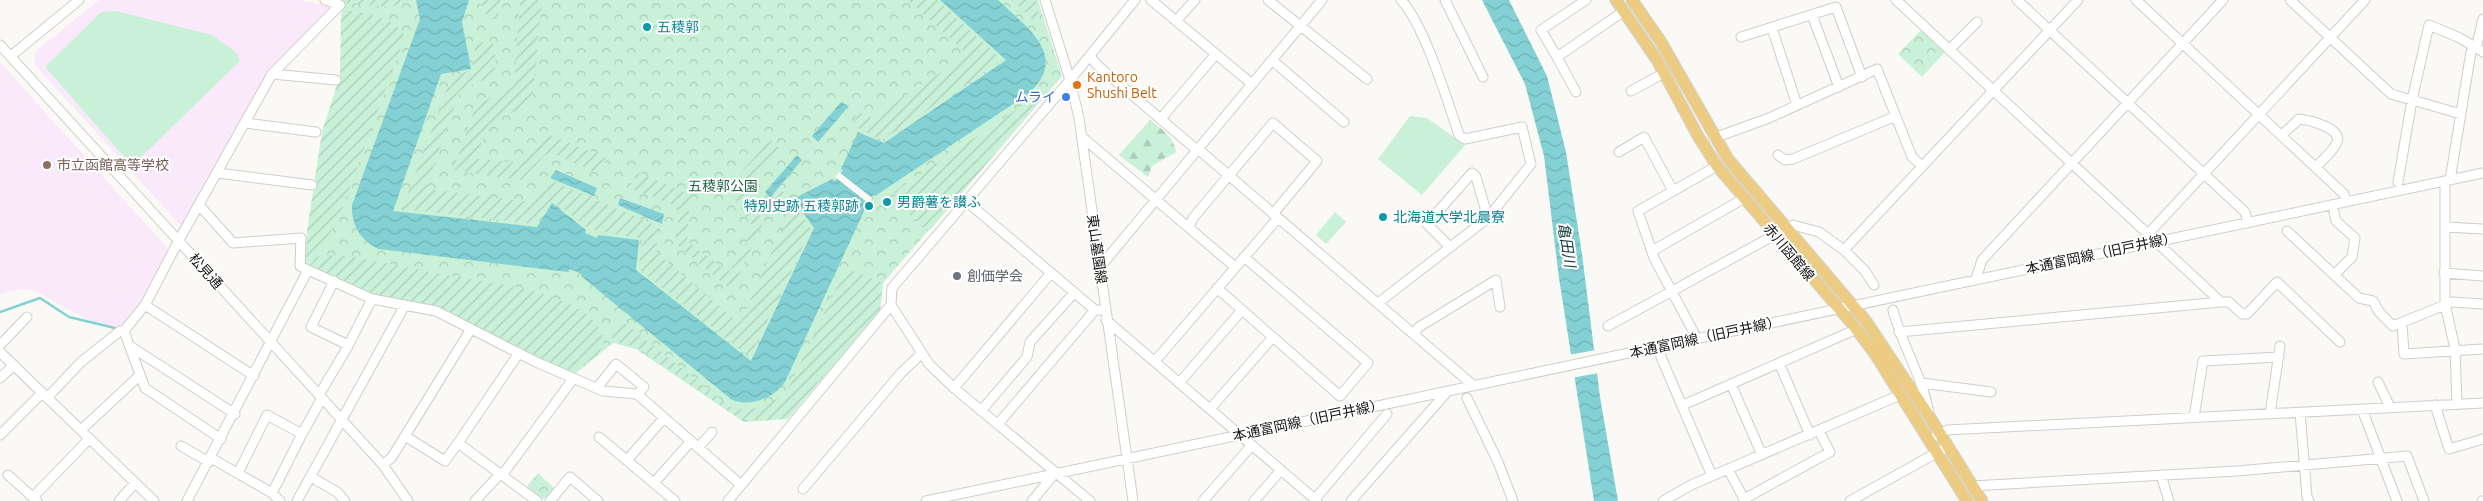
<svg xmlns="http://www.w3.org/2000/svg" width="2483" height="501" viewBox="0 0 2483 501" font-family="Ubuntu,'Noto Sans JP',sans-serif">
<defs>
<pattern id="forest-firs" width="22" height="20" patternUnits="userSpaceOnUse" patternTransform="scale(1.25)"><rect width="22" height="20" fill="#c8f1d7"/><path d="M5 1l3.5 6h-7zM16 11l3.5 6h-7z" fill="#abceb8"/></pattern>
<pattern id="park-crowns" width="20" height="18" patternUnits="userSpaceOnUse" patternTransform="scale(1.25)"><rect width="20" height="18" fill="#c8f1d7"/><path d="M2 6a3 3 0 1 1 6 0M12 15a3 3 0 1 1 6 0" fill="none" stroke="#abceb8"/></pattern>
<pattern id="garden-furrows" width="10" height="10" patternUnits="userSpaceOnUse" patternTransform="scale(1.25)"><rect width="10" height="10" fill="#c8f1d7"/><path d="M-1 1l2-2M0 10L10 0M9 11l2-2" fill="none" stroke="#abceb8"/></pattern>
<pattern id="water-waves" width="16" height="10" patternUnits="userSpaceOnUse" patternTransform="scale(1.25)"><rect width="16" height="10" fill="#83d1d5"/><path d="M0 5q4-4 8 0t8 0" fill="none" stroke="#70b3b6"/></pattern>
</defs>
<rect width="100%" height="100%" fill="#faf9f5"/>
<path fill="#fae9fb" d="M99,0h202l32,7 -62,60 -86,157 -4,2 -147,-162 2,-13z
M0,62l171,190 -30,52 -14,17 -7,6 -32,-7 -56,-31 -22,2 -10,3z"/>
<path fill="#c8f1d7" d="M116,11l96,24 25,18 3,8 -103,100 -11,-2 -81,-92 56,-55z
M1410,116l17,2 38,27 -43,50 -44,-36z
M1335,212l11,10 -20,22 -10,-9z"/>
<path fill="url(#forest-firs)" d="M1150,120c13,10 23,16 26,32l-24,14 -4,11 -29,-22z"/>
<path fill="url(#park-crowns)" d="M342,0h696l24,76 -179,207 -3,28 -92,108 -44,3 -108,-73 -23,-6 -38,31 -139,-68 -66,-12 -66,-31 19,-132 18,-56z
M1921,30l24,22 -23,25 -24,-23z
M538,473l17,16 -8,9 -5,1 -15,-13z"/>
<path fill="url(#garden-furrows)" d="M344,0h59l-2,4 -11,3 -43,-4z
M479,0h22l-3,19h-10z
M520,0h22l-10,102c-10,13 -31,9 -41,22 -6,8 -10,22 -15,32l1,3 43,4 25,-30 60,24 1,3 -5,12 -4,1 -47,-21 -3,1 -26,27 -65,-9 -2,-3 22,-63 38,-19z
M908,0h29l65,60 -120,80 -26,-13 -3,-4 5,-11 14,6 92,-61 1,-5z
M1012,0h24l4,20 -6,1z
M346,10c20,4 48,7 59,26l-68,187 -19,27 -12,9 1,-28 15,-99 18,-57 1,-61z
M479,42l13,1 3,4c0,7 1,17 -1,24 -4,12 -26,11 -34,20l-33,94 2,4 101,13 20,-21h3l104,45 1,4 -2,22 81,69h4l45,-101 -14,-21 8,-8 4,1 26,35v5l-57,119 -6,3 -3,-1 -104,-83 -1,-3 3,-27 -2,-2 -38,-6 -17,-6 -32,-25 -4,1 -15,22 -129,-15 -2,-3 48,-128 22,-9 2,-24z
M1034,98l4,4 -1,3 -107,125h-4l-27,-26 -5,-12z
M772,141l8,7v4l-32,37 15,34 -30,64 -4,1 -52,-43 -2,-4 5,-31 -2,-3 -45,-18 -2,-4 5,-10 4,-2 50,22 -3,44 2,4 38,28h3l23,-43 -24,-40 1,-3 38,-43z
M323,255l25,1c40,7 80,16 121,23 38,6 83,12 116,34 8,6 13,13 17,21 4,9 -1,17 -8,23 -10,8 -18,14 -31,13l-127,-64 -65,-13 -61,-27 6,-9z
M848,269l35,14 -3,28 -94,108 -45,1 -106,-74 -21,-4 -4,-8 8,-9 8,-1 103,82c21,9 44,-1 59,-17l56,-117z"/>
<path fill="url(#water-waves)" d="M416,0h53l-7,22 9,47 -30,5 -48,137 144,16 15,-24 34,27 -1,3 12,5 1,-3 41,5 -3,30 115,91 63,-133 -21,-29 39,-20 3,2 8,-11 -2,-1 17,-37 26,11 122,-83 -66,-60h58c28,27 73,56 30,94l-153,102 -2,-1 -9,10 2,2 -81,175c-11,16 -34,25 -53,18l-151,-124 1,-2 -12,-5 -2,3 -189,-23c-18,-8 -28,-24 -27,-44l68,-186z
M1482,0h27l38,76 19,76 16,102 18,143 18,104h-24l-35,-223 -15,-122 -19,-72z
M841,102l8,4 -31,36 -6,-6z
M797,155l5,5 -32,38 -5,-6z
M556,170l41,18 -3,8 -44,-18z
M620,198l44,16 -2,10 -44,-19z"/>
<path fill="#faf9f5" d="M839,172l33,26 -4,5 -33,-26z
M1596,350l3,23 -28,5 -3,-23z"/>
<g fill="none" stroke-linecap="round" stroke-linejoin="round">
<path stroke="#83d1d5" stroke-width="2.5" d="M0,312l40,-14 29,19 46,11"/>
<g stroke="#cfceca" stroke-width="11">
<path id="minor" d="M1045,0l25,80 9,38 54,383
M1151,0l101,84
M1268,0l99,79
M1445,0l38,77
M1586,0l-45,30 16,27 67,-46
M1896,0l325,302h8l13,12h5l30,-32 63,60
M2017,0l228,212 3,11
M2136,0l208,194 2,8
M2290,0l101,94 70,20
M1812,15l27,72
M1176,21l19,-21
M1772,28l25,77
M1741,37l95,-30 26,70
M0,45l383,420 25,36
M1949,50l28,-28
M11,56l68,-56
M1090,56l7,9 100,85
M1557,57l19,35
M1272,60l72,62
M272,74l64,6
M1631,91l33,-18
M1164,115l52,-61
M245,123l71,9
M2282,135l17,-16c10,1 43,9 38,23 -3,9 -15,18 -21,25
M1081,136l154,131
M1714,138l55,-20 108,-49 35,88 10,9
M1198,149l276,237
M1619,152l25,-15 29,54
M1778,155l7,5 8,-1 103,-43
M218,173l94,12
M2450,180l21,-128 6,-8 6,-25
M2445,181v123l10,45 2,55
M2398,182l14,-82 17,-75 31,13 23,14
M966,201l129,109h10
M200,206l33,37 68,-5 -1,28 8,4 64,29 64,12 100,51 67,29 34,3 104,91
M1189,227l4,-9 80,-95 44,38 -44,53
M2445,227l38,2
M2287,231l72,67 14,3 6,11 14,14 59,-24 31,2
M2148,234l217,-234
M1450,247l-23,-23 45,-51 4,4 12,41
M1844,250l21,21 9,14
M1652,251l91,-52
M1100,267l222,-267
M2444,273l39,3
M2334,275l18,-18 3,-19 -19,-17 -2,-9
M1976,279l6,-19 241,-260
M334,281l-23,46 37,18
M1217,288l123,108 28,-33 -124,-106
M1378,303l110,-85 43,-54 -9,-37 -57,12 -6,-4c-12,-35 -34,-109 -58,-135
M145,305l109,71
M1893,310c9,36 30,67 36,104
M1106,320l211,181
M2402,323l2,31 79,-5
M1608,326l185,-101 26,7 25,18 234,-250
M124,331l21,57 76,51
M1899,332l322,-30
M1414,334l5,-7 77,-47 4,27
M1696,339l-3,-8 -39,-73 -16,-47 79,-45
M0,345l27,-28
M130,346l105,68
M1659,347l2,10 51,119
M0,352l154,149
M519,353l-61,90 79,58
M1155,361l123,-143
M1779,363l31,72
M0,378l14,-13
M2378,382l12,25
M1179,383l63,-73
M1922,383l69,9
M1731,384l31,71
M597,388l19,-24 28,23 -7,8
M954,388l97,-115
M319,395l28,-47 25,-49
M47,398l34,-36 39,-31h4l21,-26 34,-65 93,-166 68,-69 -15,-5
M1467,398l31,64 15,39
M1683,405l174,-76
M2435,405l14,44 34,-10
M1210,409l63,-72
M2362,409l35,92
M981,411l46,-54 3,-15 44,-49
M2300,412l7,85 2,4
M2270,414l10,-68
M2194,417l9,-56 76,-4
M998,424l97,-114
M81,430l59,-55
M302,434l20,-36
M0,435l42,-42
M405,436l40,25 13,-18
M1936,436l11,-6 536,-27
M599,437l76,64
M181,446l28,16
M698,448l14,-16
M211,458l61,35 8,8
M627,460l37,-42
M383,465l9,-8 79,-128
M1728,469l17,32
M238,473l29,-58 35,19 -30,59
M503,474l70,-95
M8,475l29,26
M2161,475l8,26
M311,477l26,15 8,9
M654,483l37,-42
M1972,486l265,-15 170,-15 17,45
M803,489l98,-116 20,-19
M33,497l56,-58
M1315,499l72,-85
M1744,499l86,-47 -11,-21
M119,501l16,-18
M187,501l121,-231
M297,501l108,-196
M475,501l26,-28
M550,501l20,-24 28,24
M728,501l163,-196
M926,501l1557,-328
M1032,501l23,-28
M1090,501l-136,-113 -25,-24 -38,-59 1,-17 178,-208 65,-80
M1203,501l49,-56
M1254,501l27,-31
M1351,501l97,-110
M1663,501l28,-16 209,-90
M1850,501l97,-54
M2482,501h1"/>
</g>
<g stroke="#d5d5d5" stroke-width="13">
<path id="major" d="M1616,0l41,60 41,76 19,30 137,160 21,28 92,147
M1632,0l29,42 67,117 138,162 63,95 53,85"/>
</g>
<use href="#minor" stroke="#fff" stroke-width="9"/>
<use href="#major" stroke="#eccb83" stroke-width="11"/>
</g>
<g fill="#0f9aa8" stroke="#fff" stroke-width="2">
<circle cx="647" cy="27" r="5"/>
<circle cx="887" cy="202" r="5"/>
<circle cx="869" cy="206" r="5"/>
<circle cx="1383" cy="217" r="5"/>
</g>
<circle fill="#e8710a" stroke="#fff" stroke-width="2" cx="1077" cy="85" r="5"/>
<circle fill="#3f7fe0" stroke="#fff" stroke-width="2" cx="1066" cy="97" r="5"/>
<circle fill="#8d6e63" stroke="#fff" stroke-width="2" cx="47" cy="165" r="5"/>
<circle fill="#6b7280" stroke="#fff" stroke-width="2" cx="957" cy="276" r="5"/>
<g text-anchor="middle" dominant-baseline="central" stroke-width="4" stroke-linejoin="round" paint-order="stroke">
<g font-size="14" fill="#0d838f" stroke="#fff" text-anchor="start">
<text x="657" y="27">五稜郭</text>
<text x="897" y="202">男爵薯を讃ふ</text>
<text x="859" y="206" text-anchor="end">特別史跡 五稜郭跡</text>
<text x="1393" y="217">北海道大学北晨寮</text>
</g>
<g font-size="14" fill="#c56008" stroke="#fff" text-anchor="start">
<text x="1087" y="77">Kantoro<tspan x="1087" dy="16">Shushi Belt</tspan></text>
</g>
<g font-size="14" fill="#366cbe" stroke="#fff" text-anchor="end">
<text x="1056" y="97">ムライ</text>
</g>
<g font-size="14" fill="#785e54" stroke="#fff" text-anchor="start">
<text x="57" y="165">市立函館高等学校</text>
</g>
<g font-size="14" fill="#216241" stroke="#fff">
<text x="723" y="186">五稜郭公園</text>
</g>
<g font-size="14" fill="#161514" stroke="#fff">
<text transform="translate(1097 249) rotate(82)">東山墓園線</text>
<text transform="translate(1789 252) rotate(50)">赤川函館線</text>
<text transform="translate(2101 253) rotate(-12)">本通富岡線（旧戸井線）</text>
<text transform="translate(206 271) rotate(48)">松見通</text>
<text transform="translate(1705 337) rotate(-12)">本通富岡線（旧戸井線）</text>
<text transform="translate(1308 420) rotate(-12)">本通富岡線（旧戸井線）</text>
</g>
<g font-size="14" fill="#5b616d" stroke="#fff" text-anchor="start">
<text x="967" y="276">創価学会</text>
</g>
<g font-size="15" font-style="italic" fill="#163c3e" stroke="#fff">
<text transform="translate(1567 245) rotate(81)">亀田川</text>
</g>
</g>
</svg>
